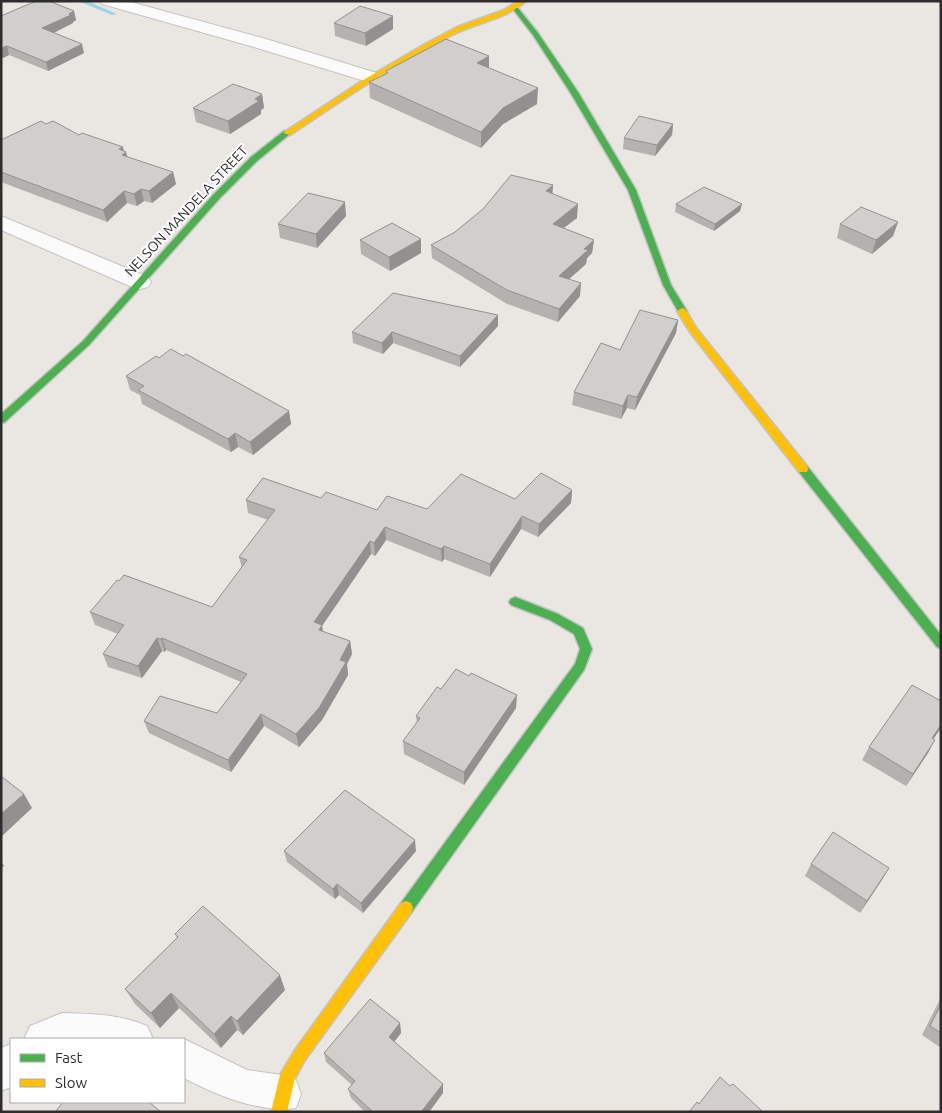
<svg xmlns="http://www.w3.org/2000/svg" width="942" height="1113" font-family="Ubuntu,sans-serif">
	<rect width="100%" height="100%" fill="#eae7e3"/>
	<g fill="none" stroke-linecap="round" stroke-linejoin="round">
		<polygon fill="#9cd4e6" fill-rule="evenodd" points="78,1 87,1 117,14 112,15"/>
		<g stroke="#c4c3c3" stroke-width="2">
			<g id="street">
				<polygon points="100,1 127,1 266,39 380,74 383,78 380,82 374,83 368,82 254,47 102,4"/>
				<polygon points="1,216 148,277 151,282 148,287 140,289 132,287 1,230"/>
				<path d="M62 1013C92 1014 120 1014 147 1026L153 1039H24L30 1026Z"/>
				<path d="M184 1039 247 1070 282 1075 296 1080 301 1094 296 1108C257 1113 217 1095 184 1078Z"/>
				<polygon points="11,1044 11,1087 1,1091 1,1048"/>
			</g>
		</g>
		<g stroke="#c4c3c3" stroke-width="3">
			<g id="fast">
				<polygon points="514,8 518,8 538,33 578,92 636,190 671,285 687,311 685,313 679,313 663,285 628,190 570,92 533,35 513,9"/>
				<polygon points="284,131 291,133 257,161 220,198 89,345 5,422 1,423 1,414 83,341 214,194 251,157"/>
				<polygon points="803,465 807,466 941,635 941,649 937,647 799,472 798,469"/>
				<polygon points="515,597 558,614 583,628 592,649 584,670 411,913 406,915 401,913 399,908 401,903 575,664 580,649 574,634 550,620 511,605 509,602 511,599"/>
			</g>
		</g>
		<g stroke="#c4c3c3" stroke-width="3">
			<g id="slow">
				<path d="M518 1H526C505 20 474 23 450 36 394 65 342 100 290 135L283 133 365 79 427 43 457 27 504 10Z"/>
				<polygon points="682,308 685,309 697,329 807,466 808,469 807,472 799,472 690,332 677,311"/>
				<polygon points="406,901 411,903 413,908 411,913 305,1060 295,1078 287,1112 271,1112 280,1075 295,1050 401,903"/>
			</g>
		</g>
		<use href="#street" fill="#fcfbfb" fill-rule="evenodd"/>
		<use href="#fast" fill="#4caf50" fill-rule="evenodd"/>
		<use href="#slow" fill="#ffc107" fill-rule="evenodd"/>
	</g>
	<g fill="#b4b2af">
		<polygon points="74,11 76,20 73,22 73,23 54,33 84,53 48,71 9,55 3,58 1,57 1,16"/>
		<polygon points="334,23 393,29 366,46 335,36"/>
		<polygon points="489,68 537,104 503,124 481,148 370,98 369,82 386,74 386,71"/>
		<polygon points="262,94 264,108 261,110 261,114 230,134 196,122 193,108"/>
		<polygon points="46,124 79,135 123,147 124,151 128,157 173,172 176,184 152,203 144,201 137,206 127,203 107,222 1,182 1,140"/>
		<polygon points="673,124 672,135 655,156 623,149 624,138"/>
		<polygon points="553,185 552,194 577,218 563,228 594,240 592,253 587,258 586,264 569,279 580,296 558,322 507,304 432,258 431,245"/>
		<polygon points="676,204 742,204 740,211 714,231 675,212"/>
		<polygon points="346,216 317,248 280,238 278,224"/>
		<polygon points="898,222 893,236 872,254 837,238 840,224"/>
		<polygon points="360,240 421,253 390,271 361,254"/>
		<polygon points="498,315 498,326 460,367 393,343 383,354 353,343 352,332"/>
		<polygon points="678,320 676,333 635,410 627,408 621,419 572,405 574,392 620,350"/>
		<polygon points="159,358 289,411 291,424 253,455 238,447 231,452 142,404 140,395 130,390 126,376"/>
		<polygon points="572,490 571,503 538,537 521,529 490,577 444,559 442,562 386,540 375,556 371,554 322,626 323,632 350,641 352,654 347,664 348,675 322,720 299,747 264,726 231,772 149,733 144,721 217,713 241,682 166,650 165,652 162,651 142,678 108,667 103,654 118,634 95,625 90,612 212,607 242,568 239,557 268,520 248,513 246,500 321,498 377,510 427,509 515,499"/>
		<polygon points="441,689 516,708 464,785 404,754 403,741 417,723 416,716"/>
		<polygon points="941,728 933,739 928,753 906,786 862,760 869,747"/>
		<polygon points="284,851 416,851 363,913 339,895 335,899 287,862"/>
		<polygon points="811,864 889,868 860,913 805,876"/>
		<polygon points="175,934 285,990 243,1035 237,1030 221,1048 179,1008 160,1028 135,1004 125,989 177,938"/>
		<polygon points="941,997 941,1048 922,1035"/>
		<polygon points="400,1023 401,1033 394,1042 443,1093 429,1112 365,1112 351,1098 348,1089 352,1085 326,1062 324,1053"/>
	</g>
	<g fill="#92918f">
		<polygon points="74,11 76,20 73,22 73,23 45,37 42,28"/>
		<polygon points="393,16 393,29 366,46 365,33"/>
		<polygon points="82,44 84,53 48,71 46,62"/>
		<polygon points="7,46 9,55 3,58 1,53 1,48"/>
		<polygon points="489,56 489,71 477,63"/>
		<polygon points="538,88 537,104 503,124 481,148 481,132 503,108"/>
		<polygon points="262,94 264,108 261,110 261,114 230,134 228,121 255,99"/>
		<polygon points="673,124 672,135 655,156 657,145"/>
		<polygon points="123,147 124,153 126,152 129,164 125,167 119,149"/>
		<polygon points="173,172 176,184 152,203 149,191"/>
		<polygon points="553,185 552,198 546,191"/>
		<polygon points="141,189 144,201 137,206 134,194"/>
		<polygon points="124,191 127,203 107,222 103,210"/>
		<polygon points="345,202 346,216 317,248 316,234"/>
		<polygon points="578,204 577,218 552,237 553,224"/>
		<polygon points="742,204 740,211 714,231 715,224"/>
		<polygon points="898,222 893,236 872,254 876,240"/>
		<polygon points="421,239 421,253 390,271 389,257"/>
		<polygon points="594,240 592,253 587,258 586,264 558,289 559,276 584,249"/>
		<polygon points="581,283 580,296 558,322 559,309"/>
		<polygon points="498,315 498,326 460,367 460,356"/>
		<polygon points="678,320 676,333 635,410 637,397"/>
		<polygon points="392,332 393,343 383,354 382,343"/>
		<polygon points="628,395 627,408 621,419 623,406"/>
		<polygon points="289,411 291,424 253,455 250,442"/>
		<polygon points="235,433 238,447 231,452 228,439"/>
		<polygon points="572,490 571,503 538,537 539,524"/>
		<polygon points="522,516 521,529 490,577 490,564"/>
		<polygon points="385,527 386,540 375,556 374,543"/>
		<polygon points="370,541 371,554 322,626 324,638 314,622"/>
		<polygon points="444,546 444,559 442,562 441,549"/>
		<polygon points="157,638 162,651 142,678 138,666"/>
		<polygon points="162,638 166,650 165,652 161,639"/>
		<polygon points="350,641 352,654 347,664 348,675 322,720 299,747 296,734"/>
		<polygon points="517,695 516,708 464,785 464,772"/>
		<polygon points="261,714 264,726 231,772 228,760"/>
		<polygon points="941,725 941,728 925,751 932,738"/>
		<polygon points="935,740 928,753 906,786 913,774"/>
		<polygon points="24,794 32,808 1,837 1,814"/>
		<polygon points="415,840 416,851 363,913 361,903"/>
		<polygon points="1,861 4,866 1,868"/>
		<polygon points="889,868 882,880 860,913 867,901"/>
		<polygon points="337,884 339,895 335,899 333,889"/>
		<polygon points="280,975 285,990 243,1035 237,1021"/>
		<polygon points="171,993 179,1008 160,1028 151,1013"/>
		<polygon points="231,1016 237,1030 221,1048 214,1034"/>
		<polygon points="400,1023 401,1033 390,1047 389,1037"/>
		<polygon points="443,1084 443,1093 429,1112 421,1112"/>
	</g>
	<g fill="#d1cfcc" stroke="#92918f">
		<polygon points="36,1 49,1 74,11 69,14 71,15 42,28 82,44 46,62 7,46 1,48 1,16"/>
		<polygon points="360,6 393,16 365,33 334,23"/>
		<polygon points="446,39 489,56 477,63 538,88 503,108 481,132 369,82 388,73 386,71"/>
		<polygon points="233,84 262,94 255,99 259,101 228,121 193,108"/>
		<polygon points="639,116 673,124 657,145 624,138"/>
		<polygon points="41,121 46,124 53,121 79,135 82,133 123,147 119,149 126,152 122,155 173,172 149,191 141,189 134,194 124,191 103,210 1,172 1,140"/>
		<polygon points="511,175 553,185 546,191 578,204 553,224 594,240 584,249 588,250 559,276 581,283 559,309 507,290 431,245 455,232 483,209"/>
		<polygon points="704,187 742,204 715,224 676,204"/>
		<polygon points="308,193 345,202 316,234 278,224"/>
		<polygon points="861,207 898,222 876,240 840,224"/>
		<polygon points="392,223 421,239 389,257 360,240"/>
		<polygon points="393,293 498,315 460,356 392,332 382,343 352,332"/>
		<polygon points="640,310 678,320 637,397 628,395 623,406 574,392 601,343 620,350"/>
		<polygon points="171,349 183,356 186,354 289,411 250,442 235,433 228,439 138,390 144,386 126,376 156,356 159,358"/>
		<polygon points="541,473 572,490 539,524 522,516 490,564 444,546 441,549 385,527 374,543 370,541 314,622 322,625 319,630 350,641 340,660 346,662 319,708 296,734 261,714 228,760 144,721 160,696 217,713 247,674 162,638 161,639 157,638 138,666 103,654 124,625 90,612 117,580 119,581 124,575 212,607 247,560 239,557 275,510 246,500 263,478 321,498 326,492 377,510 387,496 427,509 461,474 515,499"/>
		<polygon points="456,669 469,676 471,673 517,695 464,772 403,741 420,718 416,716 437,687 441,689"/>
		<polygon points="912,685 941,701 941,725 932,738 935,740 913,774 869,747"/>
		<polygon points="1,776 24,794 1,814"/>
		<polygon points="345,790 415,840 361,903 337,884 333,889 284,851"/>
		<polygon points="833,832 889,868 867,901 811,864"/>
		<polygon points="203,906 280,975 237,1021 231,1016 214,1034 171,993 151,1013 125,989 178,937 175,934"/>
		<polygon points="370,999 400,1023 389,1037 443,1084 421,1112 373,1112 348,1089 355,1081 324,1053"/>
		<polygon points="941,1004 941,1033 930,1026"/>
		<polygon points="720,1077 730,1086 733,1084 762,1111 761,1112 689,1112 697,1102 699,1104"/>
		<polygon points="63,1102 149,1102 161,1112 55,1112"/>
	</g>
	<g text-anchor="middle" stroke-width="4" stroke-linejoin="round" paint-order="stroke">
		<g font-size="14" fill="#2d2d2d" stroke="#fff">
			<text transform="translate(186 211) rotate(-47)" y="5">NELSON MANDELA STREET</text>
		</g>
	</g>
	<rect width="942" height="1113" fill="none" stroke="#2d2d2d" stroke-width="5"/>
	<rect x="10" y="1038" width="175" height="65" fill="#ffffff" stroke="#ababab"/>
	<rect x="20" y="1054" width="25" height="8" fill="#4caf50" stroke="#ababab"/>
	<text x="55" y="1063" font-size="15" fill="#2d2d2d">Fast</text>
	<rect x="20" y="1079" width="25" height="8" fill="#ffc107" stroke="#ababab"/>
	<text x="55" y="1088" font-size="15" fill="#2d2d2d">Slow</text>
</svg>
